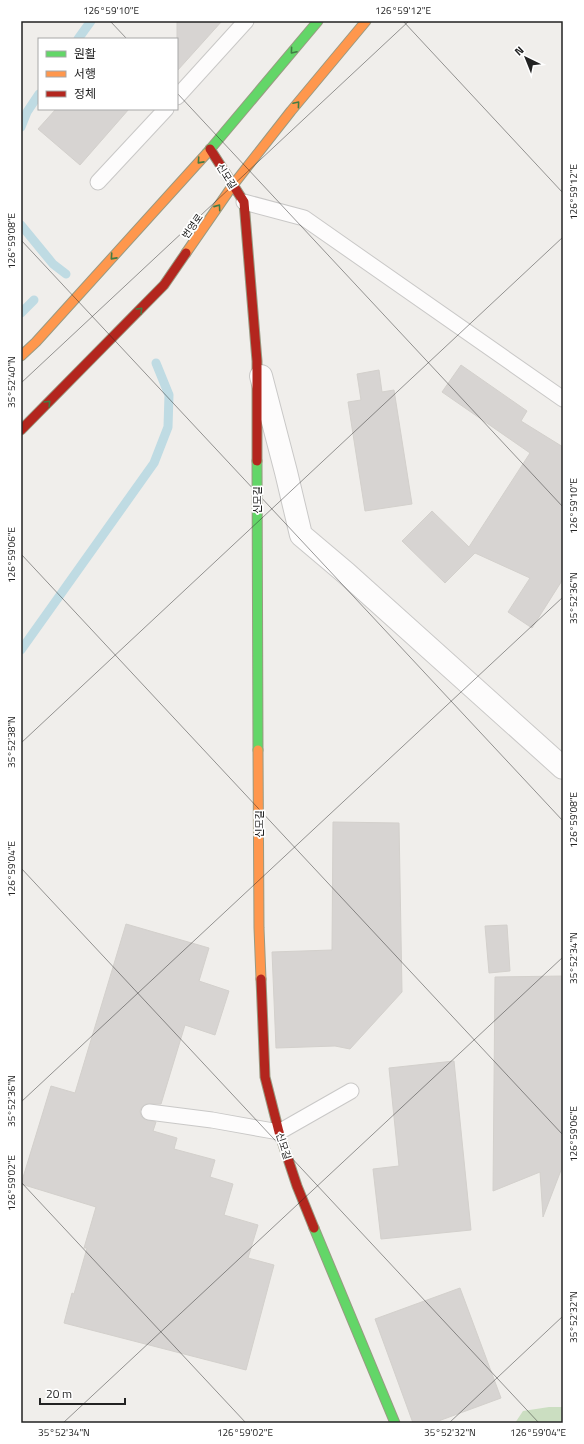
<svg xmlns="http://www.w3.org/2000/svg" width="584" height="1444" font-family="'Titillium Web','Noto Sans KR',sans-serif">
	<rect width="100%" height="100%" fill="#f0eeeb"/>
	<polygon fill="#cbdec1" points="549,1407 563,1407 563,1423 515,1423 523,1411"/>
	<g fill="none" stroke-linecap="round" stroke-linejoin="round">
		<g stroke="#bfdbe3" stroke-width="9">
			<polyline points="78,39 91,21"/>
			<polyline points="21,127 27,112 39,94"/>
			<polyline points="21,225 53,264 66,274"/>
			<polyline points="21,313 34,300"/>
			<polyline points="21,650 154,463 168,427 169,395 156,363"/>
		</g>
	</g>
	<g fill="#d7d4d2" stroke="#d3d0cc">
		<polygon points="177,21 222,21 177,71"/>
		<polygon points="56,109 129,109 80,165 38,129"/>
		<polygon points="461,365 527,411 521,421 563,447 563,579 532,628 508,612 530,578 475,553 445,583 402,541 432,511 469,547 530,453 442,392"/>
		<polygon points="379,370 382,392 394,390 412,504 365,511 348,402 361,400 357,374"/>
		<polygon points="333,822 399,823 402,992 350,1049 335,1046 276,1048 272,952 332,950"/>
		<polygon points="126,924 209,948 199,981 229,991 215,1035 185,1025 161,1104 146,1104 142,1107 140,1111 141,1116 144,1119 156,1122 153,1131 177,1138 174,1149 215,1160 210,1177 233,1184 224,1215 258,1225 248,1258 274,1265 246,1370 64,1323 72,1293 74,1294 87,1248 84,1248 96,1207 21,1184 51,1086 75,1093"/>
		<polygon points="507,925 510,971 489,973 485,926"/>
		<polygon points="563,976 563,1165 543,1217 540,1172 493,1191 495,977"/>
		<polygon points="454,1061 471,1230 381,1239 373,1169 399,1166 389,1068"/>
		<polygon points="460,1288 501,1398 433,1423 413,1423 375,1319"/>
	</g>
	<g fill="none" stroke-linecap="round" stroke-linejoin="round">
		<g stroke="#c9c8c7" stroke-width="17">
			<g id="lane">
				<polyline points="177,97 246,21"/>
				<polyline points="98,182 166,109"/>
				<polyline points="244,202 304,218 563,399"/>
				<polyline points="149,1112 212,1120 279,1132 351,1091"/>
			</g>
		</g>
		<g stroke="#c9c8c7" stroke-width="24">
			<polyline id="street" points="261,376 286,472 301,535 346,573 563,768"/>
		</g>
		<g stroke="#999a82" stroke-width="11">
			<g id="fast">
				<polyline points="207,153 318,21"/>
				<polyline points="257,461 258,750"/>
				<polyline points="314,1228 395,1423"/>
			</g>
		</g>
		<g stroke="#999a82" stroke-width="11">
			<g id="slow">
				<polyline points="186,253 233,185 291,111 366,21"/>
				<polyline points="21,356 36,342 207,153"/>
				<polyline points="258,750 259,928 261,979"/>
			</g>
		</g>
		<g stroke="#999a82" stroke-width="11">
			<g id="jam">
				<polyline points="210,149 244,202 257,361 257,461"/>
				<polyline points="21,430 164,285 186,253"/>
				<polyline points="261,979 265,1077 279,1132 297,1186 314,1228"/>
			</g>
		</g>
		<use href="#lane" stroke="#fdfcfc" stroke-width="15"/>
		<use href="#street" stroke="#fdfcfc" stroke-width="22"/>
		<use href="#fast" stroke="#63d668" stroke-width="9"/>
		<use href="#slow" stroke="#ff974d" stroke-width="9"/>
		<use href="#jam" stroke="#b3261e" stroke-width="9"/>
	</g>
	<defs><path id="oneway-chevron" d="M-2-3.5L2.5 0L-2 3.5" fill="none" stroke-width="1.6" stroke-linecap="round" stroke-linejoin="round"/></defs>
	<g stroke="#427c45">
		<use href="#oneway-chevron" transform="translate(293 51) rotate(130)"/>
		<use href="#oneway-chevron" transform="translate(297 104) rotate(-50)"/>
		<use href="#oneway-chevron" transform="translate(200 161) rotate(132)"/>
		<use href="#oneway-chevron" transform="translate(218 207) rotate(-55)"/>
		<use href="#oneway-chevron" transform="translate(113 257) rotate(132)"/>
		<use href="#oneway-chevron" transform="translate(140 310) rotate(-45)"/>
		<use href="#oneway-chevron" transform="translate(48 403) rotate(-45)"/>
	</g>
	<path fill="none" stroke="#222" stroke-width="1" stroke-opacity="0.45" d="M110 21 127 39M403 21 563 193M21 23 23 21M177 93 563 507M21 240 563 821M21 383 409 21M21 554 563 1135M21 743 563 237M21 868 539 1423M21 1102 563 597M21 1182 246 1423M63 1423 563 957M449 1423 563 1316"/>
	<g text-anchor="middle" stroke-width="3.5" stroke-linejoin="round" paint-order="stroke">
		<g font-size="10" fill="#222" stroke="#fff">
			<text transform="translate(227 176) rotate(58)" y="4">신모길</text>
			<text transform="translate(192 226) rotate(-55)" y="4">번영로</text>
			<text transform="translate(257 500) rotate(-90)" y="4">신모길</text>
			<text transform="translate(259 824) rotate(-90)" y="4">신모길</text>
			<text transform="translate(284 1146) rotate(72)" y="4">신모길</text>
		</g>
	</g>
	<rect width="584" height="1444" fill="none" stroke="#ffffff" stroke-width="44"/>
	<rect x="38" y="38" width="140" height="72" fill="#ffffff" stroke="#a7a7a7"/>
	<rect x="46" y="51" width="20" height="6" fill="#63d668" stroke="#a7a7a7"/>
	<text x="74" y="58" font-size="12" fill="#222222">원활</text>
	<rect x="46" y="71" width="20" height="6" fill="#ff974d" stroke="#a7a7a7"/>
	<text x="74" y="78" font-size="12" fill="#222222">서행</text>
	<rect x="46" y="91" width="20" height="6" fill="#b3261e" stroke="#a7a7a7"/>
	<text x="74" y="98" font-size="12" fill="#222222">정체</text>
	<g transform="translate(526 58) rotate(317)" stroke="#ffffff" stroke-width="3" paint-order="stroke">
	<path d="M0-3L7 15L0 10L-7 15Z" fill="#222222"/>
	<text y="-6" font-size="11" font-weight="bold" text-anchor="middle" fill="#222222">N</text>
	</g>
	<path d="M40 1398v6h85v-6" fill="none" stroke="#222222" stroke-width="2"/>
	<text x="46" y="1398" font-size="12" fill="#222222" stroke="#ffffff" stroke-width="3" paint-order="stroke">20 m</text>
	<rect x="22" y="22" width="540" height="1400" fill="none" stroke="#222" stroke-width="1.5"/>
	<g font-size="10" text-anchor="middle" fill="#222">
		<text x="111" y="14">126°59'10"E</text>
		<text x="403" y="14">126°59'12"E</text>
		<text transform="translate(573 192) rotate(-90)" y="4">126°59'12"E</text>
		<text transform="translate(11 241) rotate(-90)" y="4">126°59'08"E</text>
		<text transform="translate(11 382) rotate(-90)" y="4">35°52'40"N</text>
		<text transform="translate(573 506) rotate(-90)" y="4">126°59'10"E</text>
		<text transform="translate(11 555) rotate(-90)" y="4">126°59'06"E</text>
		<text transform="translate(573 598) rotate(-90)" y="4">35°52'36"N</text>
		<text transform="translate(11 742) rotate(-90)" y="4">35°52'38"N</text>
		<text transform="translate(573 820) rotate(-90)" y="4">126°59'08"E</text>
		<text transform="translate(11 869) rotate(-90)" y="4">126°59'04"E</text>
		<text transform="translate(573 958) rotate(-90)" y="4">35°52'34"N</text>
		<text transform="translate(11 1101) rotate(-90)" y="4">35°52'36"N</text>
		<text transform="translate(573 1134) rotate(-90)" y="4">126°59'06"E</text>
		<text transform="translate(11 1183) rotate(-90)" y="4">126°59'02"E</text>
		<text transform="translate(573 1317) rotate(-90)" y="4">35°52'32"N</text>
		<text x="64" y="1436">35°52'34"N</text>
		<text x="245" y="1436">126°59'02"E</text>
		<text x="450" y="1436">35°52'32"N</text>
		<text x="538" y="1436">126°59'04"E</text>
	</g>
</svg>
